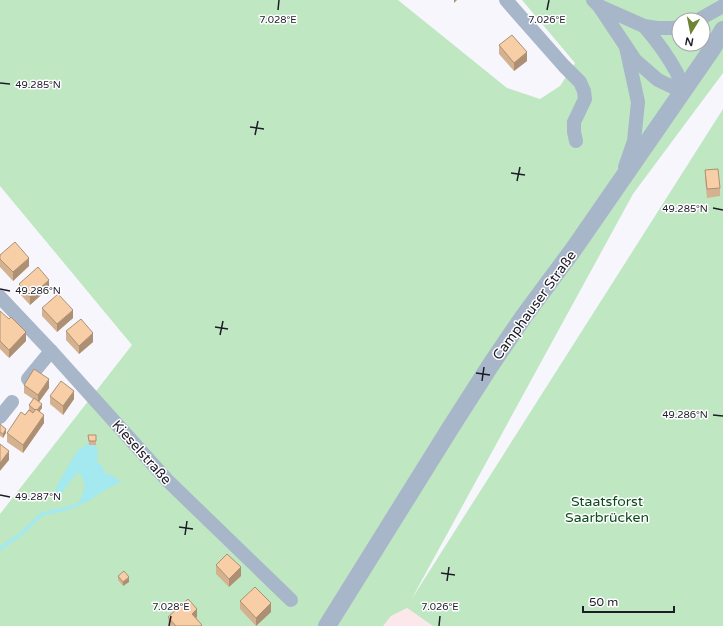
<svg xmlns="http://www.w3.org/2000/svg" width="723" height="626" font-family="'Varela Round',sans-serif">
	<rect width="100%" height="100%" fill="#f8f6fd"/>
	<polygon fill="#fce7eb" points="407,608 433,626 383,626 391,616"/>
	<path fill="#bfe7c2" fill-rule="evenodd" d="M0 0H398L507 88 540 99 560 86 575 63 522 0H723V73L633 194 411 600 723 109V626H433L407 608 391 616 383 626H0V514L132 345 0 186ZM679 20H703V44H679Z"/>
	<polygon fill="#a3e9ef" points="89,443 89,445 96,445 98,452 97,461 102,466 105,473 112,475 121,482 103,491 86,503 80,501 85,487 81,474 77,473 61,494 56,494 56,487 77,451"/>
	<g fill="none" stroke-linecap="round" stroke-linejoin="round">
		<polyline stroke="#a3e9ef" stroke-width="3.5" points="0,549 21,534 42,514 69,508 82,502"/>
		<g stroke="#a7b6c9" stroke-width="14">
			<polyline points="506,0 564,66 580,82 584,91 585,99 574,122 574,132 576,141"/>
			<polyline points="593,0 599,6 635,60 658,80 683,92"/>
			<polyline points="599,6 644,26 657,28 673,28 679,27"/>
			<polyline points="698,20 723,6"/>
			<path d="M644 26C656 40 668 56 677 73 679 79 681 86 683 92"/>
			<polyline points="625,167 634,141 638,102 626,47"/>
			<polyline points="0,297 51,351 167,480 291,600"/>
			<polyline points="28,379 51,351"/>
			<polyline points="0,417 12,402"/>
		</g>
		<polyline stroke="#a7b6c9" stroke-width="18" points="327,626 451,427 490,366 524,316 573,250 712,49 723,30"/>
	</g>
	<g fill="#d4b18f">
		<polygon points="499,45 527,61 514,71 499,54"/>
		<polygon points="705,170 720,188 720,196 707,198 705,178"/>
		<polygon points="0,255 29,266 13,281 0,267"/>
		<polygon points="19,284 49,288 30,305 19,293"/>
		<polygon points="42,308 73,318 57,332 42,316"/>
		<polygon points="0,311 26,341 9,358 0,349"/>
		<polygon points="66,331 93,342 79,354 66,340"/>
		<polygon points="24,385 49,388 39,402 42,408 39,412 44,423 23,453 7,442 7,433 25,415 29,409 29,405 33,399 24,393"/>
		<polygon points="50,396 74,399 63,415 50,404"/>
		<polygon points="0,424 6,433 3,438 0,436"/>
		<polygon points="88,435 96,435 96,445 89,445"/>
		<polygon points="216,565 241,576 229,587 216,574"/>
		<polygon points="118,576 129,582 123,586 118,580"/>
		<polygon points="240,601 271,612 256,626 240,609"/>
		<polygon points="168,617 197,617 196,618 202,626 169,626"/>
	</g>
	<g fill="#ad9074">
		<polygon points="454,0 457,0 454,3"/>
		<polygon points="527,52 527,61 514,71 514,63"/>
		<polygon points="29,258 29,266 13,281 13,272"/>
		<polygon points="49,280 49,288 30,305 30,297"/>
		<polygon points="73,310 73,318 57,332 57,324"/>
		<polygon points="26,332 26,341 9,358 9,350"/>
		<polygon points="93,333 93,342 79,354 79,346"/>
		<polygon points="49,379 49,388 38,403 38,395"/>
		<polygon points="74,391 74,399 63,415 63,406"/>
		<polygon points="42,404 42,408 37,415 37,411"/>
		<polygon points="44,415 44,423 23,453 23,445"/>
		<polygon points="6,429 6,433 3,438 3,434"/>
		<polygon points="9,451 9,460 0,471 0,463"/>
		<polygon points="241,567 241,576 229,587 229,579"/>
		<polygon points="129,577 129,582 123,586 123,582"/>
		<polygon points="271,603 271,612 256,626 256,618"/>
		<polygon points="197,609 197,617 192,622 192,614"/>
	</g>
	<g fill="#f7cea6" stroke="#ad9074">
		<polygon points="512,35 527,52 514,63 499,45"/>
		<polygon points="718,169 720,188 707,189 705,170"/>
		<polygon points="15,242 29,258 13,272 0,259 0,255"/>
		<polygon points="38,267 49,280 30,297 19,284"/>
		<polygon points="58,294 73,310 57,324 42,308"/>
		<polygon points="0,311 9,319 11,317 26,332 9,350 0,341"/>
		<polygon points="81,319 93,333 79,346 66,331"/>
		<polygon points="34,369 49,379 38,395 24,385"/>
		<polygon points="61,381 74,391 63,406 50,396"/>
		<polygon points="34,398 42,404 37,410 36,409 35,410 29,405"/>
		<polygon points="36,409 44,415 23,445 7,433 21,412 25,415 29,410 33,413"/>
		<polygon points="0,424 6,429 3,434 0,432"/>
		<polygon points="88,435 96,435 96,441 89,441"/>
		<polygon points="0,444 9,451 0,463"/>
		<polygon points="227,554 241,567 229,579 216,565"/>
		<polygon points="124,571 129,577 123,582 118,576"/>
		<polygon points="255,587 271,603 256,618 240,601"/>
		<polygon points="188,599 197,609 192,614 202,625 200,626 176,626 168,617"/>
	</g>
	<path fill="none" stroke="#1f1c29" stroke-width="1.5" d="M278 10 279 0M547 10 549 0M0 83 10 84M250 127 264 129M255 135 258 121M511 173 525 175M517 181 520 167M713 208 723 210M0 289 10 291M215 327 228 329M220 335 223 321M476 373 490 375M482 381 484 367M713 415 723 416M0 495 10 497M179 527 193 529M185 535 187 521M441 573 455 575M447 581 449 567M169 626 171 616M439 626 440 616"/>
	<g text-anchor="middle" stroke-width="3" stroke-linejoin="round" paint-order="stroke">
		<g font-size="14" fill="#1f1c29" stroke="#fff">
			<text transform="translate(534 305) rotate(-54)" y="5">Camphauser Straße</text>
			<text transform="translate(142 452) rotate(48)" y="5">Kieselstraße</text>
		</g>
		<g font-size="14" fill="#0c4c1c" stroke="#fff">
			<text x="607" y="506">Staatsforst<tspan x="607" dy="16">Saarbrücken</tspan></text>
		</g>
	</g>
	<g font-size="10" text-anchor="middle" fill="#1f1c29" stroke="#fff" stroke-width="3" stroke-linejoin="round" paint-order="stroke">
		<text x="278" y="23">7.028°E</text>
		<text x="547" y="23">7.026°E</text>
		<text x="38" y="88">49.285°N</text>
		<text x="685" y="212">49.285°N</text>
		<text x="38" y="294">49.286°N</text>
		<text x="685" y="418">49.286°N</text>
		<text x="38" y="500">49.287°N</text>
		<text x="171" y="610">7.028°E</text>
		<text x="440" y="610">7.026°E</text>
	</g>
	<g transform="translate(691 32) rotate(190)"><circle r="19" fill="#ffffff" stroke="#a5a4a9"/>
	<path d="M0-3L7 15L0 10L-7 15Z" fill="#6f8435"/>
	<text y="-6" font-size="11" font-weight="bold" text-anchor="middle" fill="#1f1c29">N</text>
	</g>
	<path d="M583 606v6h91v-6" fill="none" stroke="#1f1c29" stroke-width="2"/>
	<text x="589" y="606" font-size="12" fill="#1f1c29" stroke="#ffffff" stroke-width="3" paint-order="stroke">50 m</text>
</svg>
